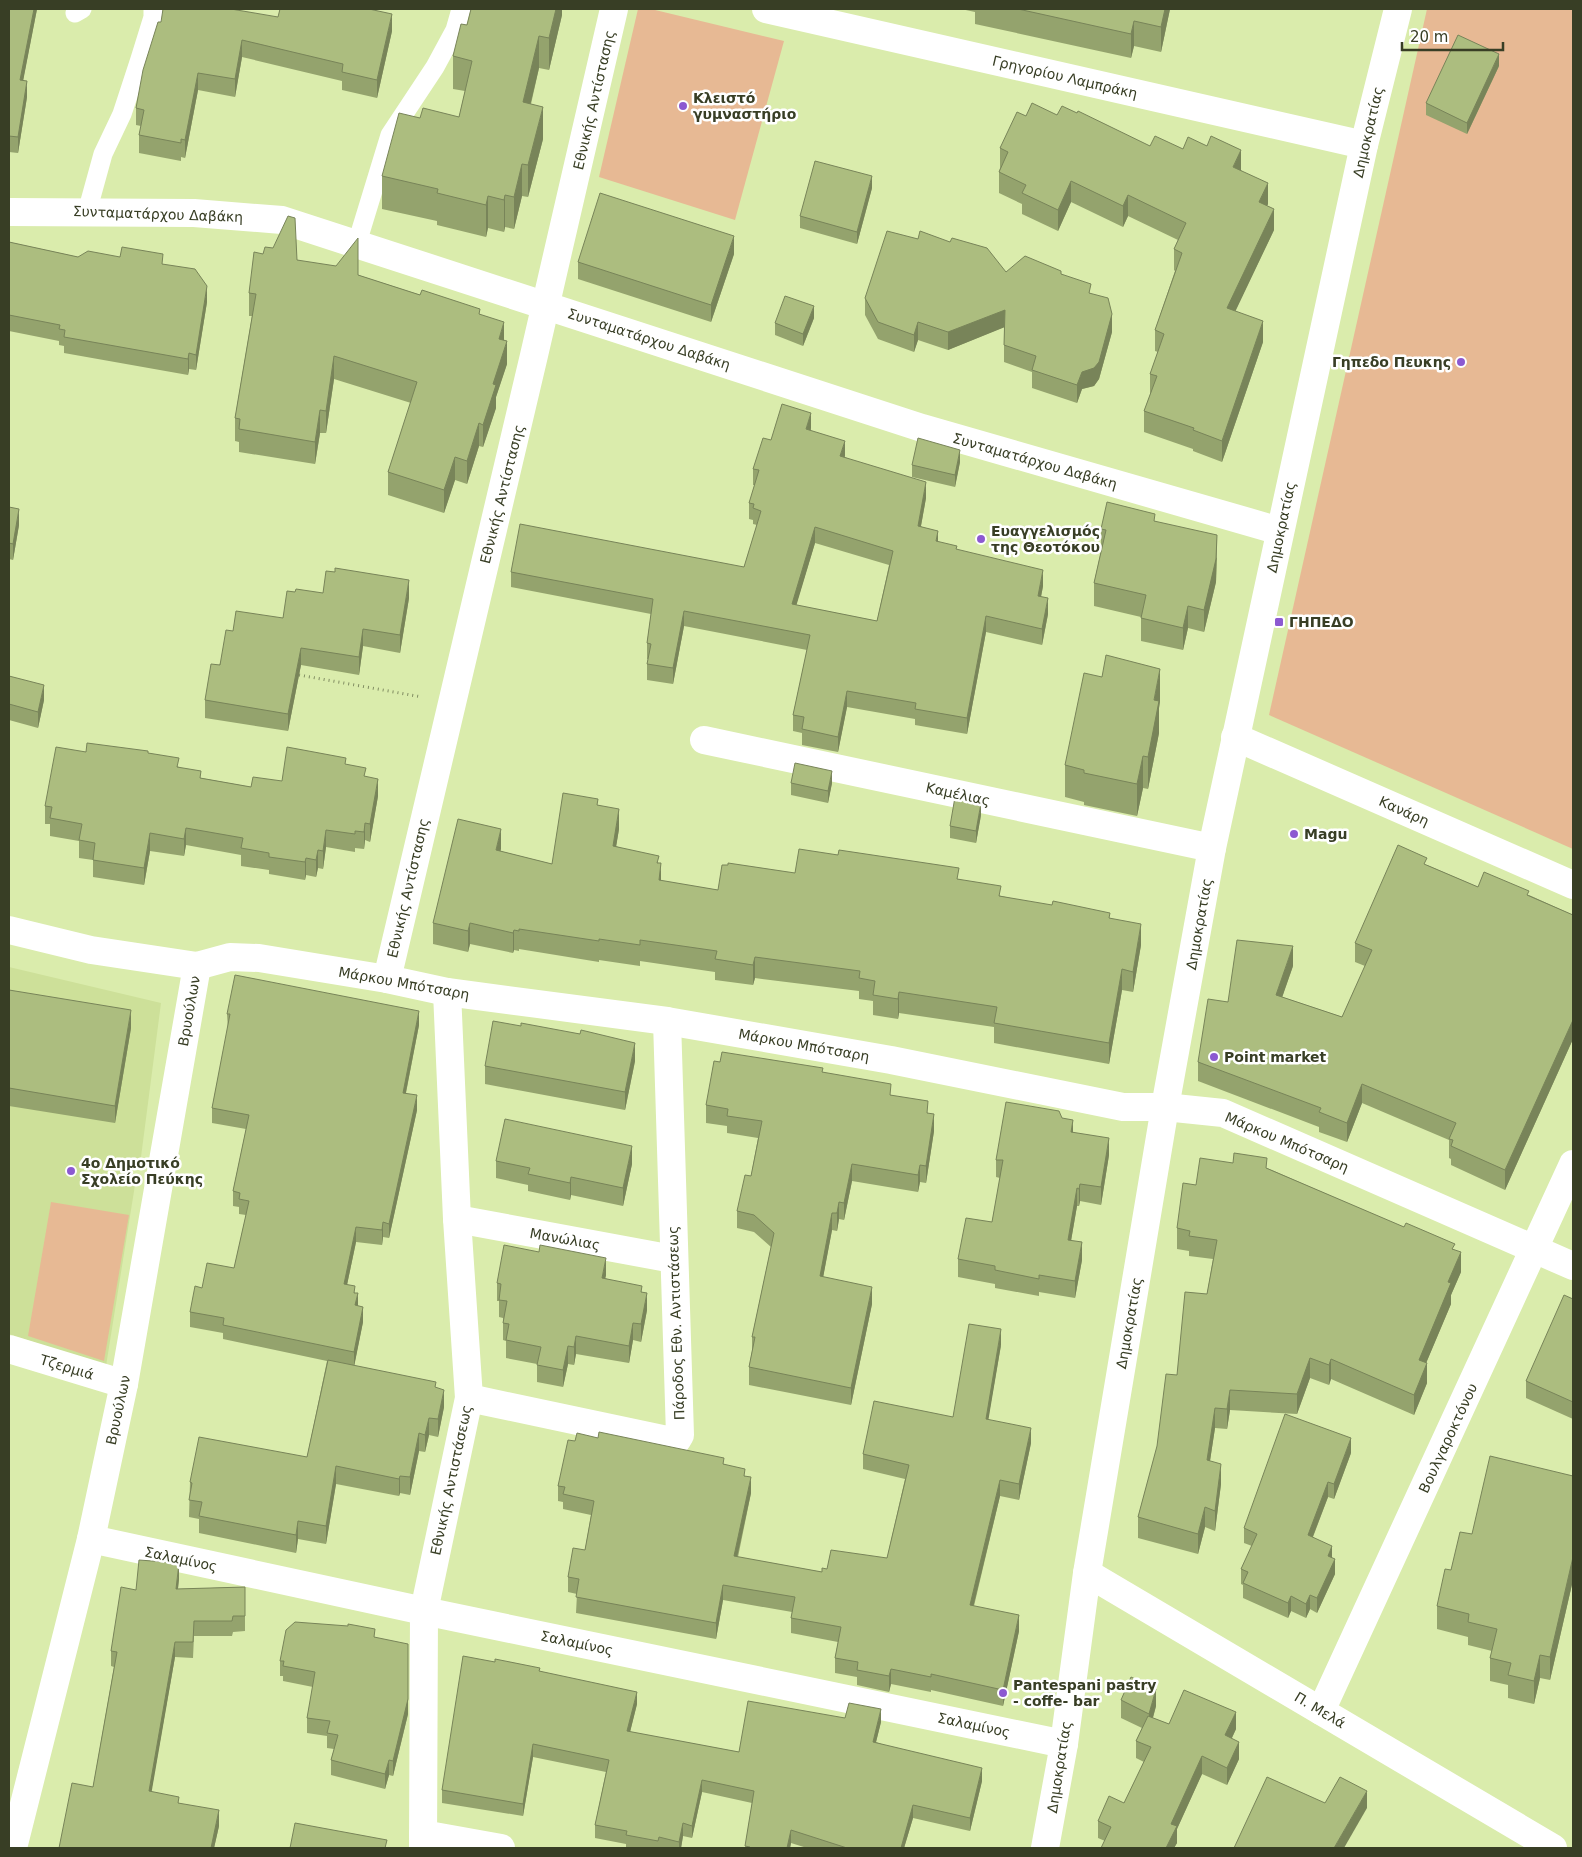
<svg xmlns="http://www.w3.org/2000/svg" width="1582" height="1857" font-family="'DejaVu Sans',sans-serif">
	<rect width="100%" height="100%" fill="#daecac"/>
	<polygon fill="#cde099" points="9,967 161,1003 141,1157 135,1159 131,1183 135,1185 106,1366 9,1334"/>
	<g fill="#e7b994">
		<polygon points="638,9 651,9 784,41 735,220 599,177"/>
		<polygon points="1427,9 1573,9 1573,849 1269,715"/>
		<polygon points="51,1202 129,1215 104,1361 28,1336"/>
	</g>
	<g fill="none" stroke-linecap="round" stroke-linejoin="round">
		<polyline stroke="#818d62" stroke-width="3" stroke-dasharray="1 4" stroke-linecap="butt" points="299,675 422,697"/>
		<g stroke="#fff" stroke-width="19">
			<polyline points="75,13 82,9"/>
			<polyline points="87,212 103,154 122,114 140,59 153,17 153,9"/>
			<polyline points="357,243 390,135 435,67 455,30 461,9"/>
		</g>
		<g stroke="#fff" stroke-width="28">
			<polyline points="766,9 1364,145"/>
			<polyline points="9,212 194,213 282,220 922,428 1280,531"/>
			<polyline points="1235,737 1573,885"/>
			<polyline points="704,740 1212,848"/>
			<polyline points="9,930 91,950 197,966 230,957 259,958 387,979 447,992 667,1021 891,1060 1123,1107 1165,1107 1223,1113 1573,1266"/>
			<path d="M387 979C462 655 541 333 614 9"/>
			<polyline points="457,1219 673,1259"/>
			<polyline points="9,1349 124,1384"/>
			<polyline points="469,1398 667,1440 677,1440 680,1435 667,1021"/>
			<polyline points="91,1539 424,1611 1064,1744"/>
			<polyline points="1087,1573 1553,1848"/>
			<polyline points="1321,1711 1573,1164"/>
			<polyline points="423,1834 501,1848"/>
			<polyline points="13,1848 91,1539 124,1384 197,966"/>
			<polyline points="423,1848 424,1611 469,1398 457,1219 447,992"/>
		</g>
		<polyline stroke="#fff" stroke-width="28" points="1045,1848 1064,1744 1087,1573 1165,1107 1212,848 1364,145 1398,9"/>
	</g>
	<g fill="#94a36d" fill-rule="evenodd">
		<polygon points="9,9 37,9 23,80 27,97 18,153 9,152"/>
		<polygon points="562,9 562,15 549,70 539,68 531,104 543,139 528,197 522,196 514,229 505,227 504,232 488,228 486,237 437,225 437,221 382,209 382,176 420,118 459,117 465,91 453,89 453,56 467,25"/>
		<polygon points="961,9 1170,9 1161,52 1134,46 1131,58 975,24 975,12"/>
		<polygon points="278,17 392,31 377,98 342,90 342,81 242,57 235,97 198,90 185,158 181,157 181,161 139,153 139,135 141,126 136,125 136,108 161,22"/>
		<polygon points="1499,66 1467,134 1426,115 1426,103"/>
		<polygon points="1057,115 1150,146 1183,149 1241,170 1268,204 1267,206 1274,230 1235,311 1263,342 1222,462 1193,451 1193,449 1144,432 1144,411 1150,395 1150,374 1158,352 1155,351 1155,330 1175,271 1174,270 1174,249 1178,240 1128,216 1123,227 1071,202 1058,231 1022,214 1022,204 999,193 999,172 1000,168 1000,148 1026,116"/>
		<polygon points="872,188 857,244 800,228 800,216"/>
		<polygon points="918,239 950,242 1006,272 1061,274 1091,294 1112,332 1099,379 1094,386 1082,389 1077,403 1032,388 1032,372 1004,362 1004,327 948,350 918,340 914,352 878,339 865,315 865,298"/>
		<polygon points="9,242 78,257 163,264 207,302 196,370 189,369 188,375 64,353 64,346 59,345 59,341 9,331"/>
		<polygon points="734,254 711,322 578,279 578,262"/>
		<polygon points="297,260 358,275 480,314 504,340 507,364 496,397 496,408 483,447 479,446 467,484 455,480 444,513 388,495 388,472 411,403 334,379 326,433 320,433 315,464 239,452 239,442 235,441 235,418 252,316 249,316 249,293"/>
		<polygon points="814,318 803,346 775,335 775,323"/>
		<path d="M811 428V431L845 457 926 498 921 526 938 542 1043 586 1041 597 1048 614 1042 645 986 632 967 734 915 725V719L847 707 838 752 802 745V733L793 731V715L807 650 684 626 673 684 647 680V664L648 659H647V643L651 614 511 587V572L744 567 757 525 753 524V520L749 519V503L755 485H753V469L771 440ZM815 543 889 565 877 621 796 605Z"/>
		<polygon points="960,462 955,487 912,477 912,465"/>
		<polygon points="9,507 19,525 13,560 9,559 9,560"/>
		<polygon points="1155,521 1217,558 1216,582 1204,632 1188,628 1183,650 1141,641 1141,617 1094,606 1094,583 1101,551 1101,529"/>
		<polygon points="295,592 323,593 409,598 400,653 363,646 359,675 301,665 288,731 205,718 205,700 233,631 283,618"/>
		<polygon points="9,676 44,700 38,728 9,720"/>
		<polygon points="1160,701 1159,708 1159,733 1148,789 1143,788 1137,816 1084,805 1084,802 1065,797 1065,765"/>
		<polygon points="86,752 148,753 179,767 201,778 251,787 282,781 346,765 366,777 378,796 370,842 365,840 364,849 355,848 355,852 326,847 323,869 318,868 316,877 306,875 305,880 269,874 269,870 241,866 241,855 186,845 184,856 150,851 144,885 93,877 93,860 79,858 79,841 50,836 50,824 45,824 45,806"/>
		<polygon points="791,783 832,783 828,803 791,795"/>
		<polygon points="598,805 619,829 616,846 659,863 661,881 718,890 795,873 959,879 1001,896 1110,918 1141,945 1133,992 1122,990 1109,1064 994,1043 994,1027 899,1013 898,1019 873,1015 873,1001 859,999 859,991 755,978 753,985 715,980 715,972 640,961 640,966 599,960 599,962 519,949 519,951 514,950 513,953 470,944 468,952 433,944 433,923 501,849 500,851 552,864"/>
		<polygon points="981,815 976,843 950,838 950,826"/>
		<polygon points="1427,865 1478,887 1529,895 1573,915 1573,1039 1505,1190 1451,1165 1451,1159 1449,1158 1449,1140 1362,1103 1347,1142 1319,1132 1319,1127 1198,1081 1198,1062 1228,1002 1293,966 1282,997 1342,1017 1365,966 1355,962 1355,943"/>
		<polygon points="9,990 131,1028 115,1123 9,1106"/>
		<polygon points="227,1014 419,1025 406,1093 417,1110 389,1238 383,1237 382,1245 356,1242 347,1285 355,1293 358,1306 363,1322 354,1366 436,1388 444,1407 438,1437 429,1435 425,1452 419,1451 410,1495 400,1493 399,1496 336,1484 326,1544 298,1539 296,1553 199,1533 199,1519 189,1517 190,1482 307,1457 327,1361 223,1339 223,1333 190,1327 190,1312 202,1288 234,1268 246,1215 239,1214 239,1207 233,1206 233,1191 246,1129 212,1123 212,1108 228,1029"/>
		<polygon points="521,1026 580,1034 635,1061 625,1110 485,1084 485,1066"/>
		<polygon points="720,1062 823,1072 891,1095 928,1113 934,1131 926,1183 920,1182 918,1192 852,1181 844,1220 839,1219 837,1231 832,1230 823,1277 872,1304 851,1405 749,1385 749,1367 752,1351 752,1337 771,1247 754,1232 737,1228 737,1211 751,1176 758,1138 727,1133 727,1126 706,1123 706,1105"/>
		<polygon points="1062,1118 1073,1132 1109,1155 1101,1205 1080,1201 1079,1206 1077,1206 1071,1241 1082,1260 1075,1298 1039,1292 1039,1296 995,1288 995,1284 958,1277 958,1259 992,1222 1000,1178 996,1177 996,1160"/>
		<polygon points="496,1161 632,1164 623,1206 571,1195 570,1200 528,1191 528,1185 496,1178"/>
		<polygon points="1267,1168 1455,1250 1461,1272 1451,1295 1451,1304 1426,1363 1427,1383 1414,1415 1331,1379 1329,1385 1310,1378 1297,1414 1230,1410 1227,1429 1215,1428 1210,1461 1221,1484 1215,1531 1205,1527 1198,1554 1138,1538 1138,1517 1177,1375 1207,1294 1213,1259 1189,1256 1189,1251 1177,1249 1177,1228 1196,1185"/>
		<polygon points="606,1275 605,1278 642,1292 647,1310 641,1342 633,1340 629,1363 576,1354 574,1365 568,1364 563,1387 537,1382 537,1364 506,1358 506,1341 503,1340 503,1318 499,1317 499,1301 497,1301 497,1283"/>
		<polygon points="1573,1299 1573,1419 1526,1398 1526,1381"/>
		<polygon points="1001,1345 988,1419 1031,1443 1019,1500 1000,1496 974,1606 1019,1631 1003,1706 931,1690 931,1692 891,1684 889,1692 857,1685 857,1677 835,1673 835,1658 838,1642 791,1633 791,1618 792,1612 723,1600 716,1639 576,1613 577,1594 568,1592 568,1577 585,1550 591,1515 563,1509 563,1502 558,1501 558,1486 575,1441 598,1438 724,1464 745,1476 751,1493 738,1557 822,1572 827,1569 887,1558 905,1479 863,1469 863,1454 953,1417"/>
		<polygon points="1351,1453 1334,1499 1328,1497 1313,1537 1332,1557 1335,1574 1317,1613 1310,1609 1306,1618 1291,1611 1288,1618 1243,1598 1243,1585 1241,1584 1241,1569 1252,1546 1244,1543 1244,1528"/>
		<polygon points="1573,1476 1573,1580 1550,1680 1540,1678 1534,1704 1508,1698 1508,1685 1490,1681 1490,1658 1492,1651 1468,1645 1468,1637 1437,1629 1437,1606 1451,1570 1472,1534"/>
		<polygon points="179,1579 178,1589 245,1587 245,1631 233,1632 232,1636 194,1636 193,1658 175,1657 151,1792 179,1803 219,1826 214,1848 59,1848 93,1787 114,1667 111,1666 111,1651 136,1590"/>
		<polygon points="375,1637 408,1714 393,1776 389,1775 385,1789 331,1775 331,1760 334,1749 327,1748 327,1736 307,1733 307,1718 313,1687 283,1681 283,1676 280,1676 280,1661"/>
		<polygon points="495,1662 540,1671 637,1704 630,1732 739,1752 845,1718 881,1722 876,1742 982,1781 970,1831 913,1818 904,1848 807,1848 791,1843 790,1848 745,1848 752,1803 702,1792 692,1838 683,1836 681,1848 630,1848 626,1847 626,1844 595,1838 595,1825 606,1772 533,1757 523,1816 442,1803 442,1790"/>
		<polygon points="1121,1700 1156,1706 1153,1718 1169,1724 1236,1729 1232,1738 1239,1759 1227,1785 1202,1774 1177,1829 1177,1843 1174,1848 1101,1848 1105,1841 1098,1838 1098,1821 1124,1803 1144,1762 1136,1758 1136,1741 1142,1728 1121,1718"/>
		<polygon points="1573,1768 1573,1785 1572,1784 1572,1772"/>
	</g>
	<g fill="#788459">
		<polygon points="34,9 37,9 20,97 20,80"/>
		<polygon points="556,9 562,9 562,15 549,70 549,38"/>
		<polygon points="1165,9 1170,9 1161,52 1161,27"/>
		<polygon points="392,14 392,31 377,98 377,80"/>
		<polygon points="1134,21 1134,46 1131,58 1131,34"/>
		<polygon points="539,36 539,68 523,135 523,102"/>
		<polygon points="242,40 242,57 235,97 235,79"/>
		<polygon points="1499,54 1499,66 1467,134 1467,123"/>
		<polygon points="198,73 198,90 185,158 185,140"/>
		<polygon points="27,81 27,97 18,153 18,137"/>
		<polygon points="543,107 543,139 528,197 528,165"/>
		<polygon points="1241,150 1241,171 1233,167"/>
		<polygon points="522,164 522,196 514,229 514,197"/>
		<polygon points="872,176 872,188 857,244 857,232"/>
		<polygon points="1071,181 1071,202 1058,231 1058,210"/>
		<polygon points="1268,183 1268,204 1259,223 1259,202"/>
		<polygon points="505,195 505,227 504,232 504,200"/>
		<polygon points="1128,195 1128,216 1123,227 1123,206"/>
		<polygon points="488,196 488,228 486,237 486,205"/>
		<polygon points="1274,209 1274,230 1227,329 1227,308"/>
		<polygon points="734,236 734,254 711,322 711,305"/>
		<polygon points="207,286 207,302 196,370 196,355"/>
		<polygon points="814,306 814,318 803,346 803,334"/>
		<polygon points="1005,310 1005,327 948,350 948,332"/>
		<polygon points="1112,314 1112,332 1099,379 1094,386 1082,389 1077,403 1077,385 1082,372"/>
		<polygon points="1263,321 1263,342 1222,462 1222,441"/>
		<polygon points="504,322 504,345 499,339"/>
		<polygon points="918,322 918,340 914,352 914,335"/>
		<polygon points="507,341 507,364 496,397 496,408 483,447 483,425 493,384"/>
		<polygon points="189,353 189,369 188,375 188,359"/>
		<polygon points="334,356 334,379 326,433 326,411"/>
		<polygon points="320,410 320,433 315,464 315,442"/>
		<polygon points="811,413 811,428 806,445 806,429"/>
		<polygon points="479,423 479,446 467,484 467,461"/>
		<polygon points="845,441 845,456 840,472 840,456"/>
		<polygon points="960,450 960,462 955,487 955,475"/>
		<polygon points="455,457 455,480 444,513 444,490"/>
		<polygon points="926,482 926,498 918,542 918,526"/>
		<polygon points="19,509 19,525 13,560 13,544"/>
		<polygon points="815,527 815,543 792,620 792,604"/>
		<polygon points="938,531 938,546 936,541"/>
		<polygon points="1217,535 1216,582 1204,632 1204,610"/>
		<polygon points="1043,570 1043,586 1038,612 1038,596"/>
		<polygon points="409,580 409,598 400,653 400,635"/>
		<polygon points="1048,598 1048,614 1042,645 1042,629"/>
		<polygon points="1188,606 1188,628 1183,650 1183,628"/>
		<polygon points="684,611 684,626 673,684 673,668"/>
		<polygon points="986,616 986,632 967,734 967,718"/>
		<polygon points="363,629 363,646 359,675 359,657"/>
		<polygon points="301,648 301,665 288,731 288,714"/>
		<polygon points="1160,669 1160,701 1159,708 1159,733 1148,789 1148,757 1154,700"/>
		<polygon points="44,685 44,700 38,728 38,712"/>
		<polygon points="847,691 847,707 838,752 838,737"/>
		<polygon points="1143,756 1143,788 1137,816 1137,784"/>
		<polygon points="832,771 832,783 828,803 828,791"/>
		<polygon points="378,779 378,796 370,842 370,824"/>
		<polygon points="981,803 981,815 976,843 976,831"/>
		<polygon points="619,809 619,829 613,866 613,846"/>
		<polygon points="365,823 365,840 364,849 364,832"/>
		<polygon points="186,828 186,845 184,856 184,839"/>
		<polygon points="501,829 501,849 496,871 496,850"/>
		<polygon points="326,830 326,847 323,869 323,851"/>
		<polygon points="150,833 150,851 144,885 144,868"/>
		<polygon points="318,850 318,868 316,877 316,860"/>
		<polygon points="306,858 306,875 305,880 305,862"/>
		<polygon points="661,863 661,884 659,880"/>
		<polygon points="470,923 470,944 468,952 468,931"/>
		<polygon points="1141,924 1141,945 1133,992 1133,972"/>
		<polygon points="514,930 514,950 513,953 513,933"/>
		<polygon points="1293,946 1293,966 1276,1015 1276,995"/>
		<polygon points="755,957 755,978 753,985 753,965"/>
		<polygon points="1122,969 1122,990 1109,1064 1109,1043"/>
		<polygon points="899,992 899,1013 898,1019 898,999"/>
		<polygon points="131,1010 131,1028 115,1123 115,1106"/>
		<polygon points="419,1011 419,1025 403,1107 403,1093"/>
		<polygon points="1573,1020 1573,1039 1505,1190 1505,1170"/>
		<polygon points="635,1043 635,1061 625,1110 625,1092"/>
		<polygon points="1362,1084 1362,1103 1347,1142 1347,1123"/>
		<polygon points="417,1095 417,1110 389,1238 389,1224"/>
		<polygon points="934,1114 934,1131 926,1183 926,1166"/>
		<polygon points="1073,1120 1073,1137 1071,1132"/>
		<polygon points="1109,1138 1109,1155 1101,1205 1101,1187"/>
		<polygon points="632,1146 632,1164 623,1206 623,1188"/>
		<polygon points="852,1164 852,1181 844,1220 844,1203"/>
		<polygon points="920,1165 920,1182 918,1192 918,1175"/>
		<polygon points="571,1177 571,1195 570,1200 570,1183"/>
		<polygon points="1080,1184 1080,1201 1079,1206 1079,1189"/>
		<polygon points="1077,1188 1077,1206 1068,1258 1068,1240"/>
		<polygon points="839,1202 839,1219 837,1231 837,1213"/>
		<polygon points="832,1213 832,1230 820,1294 820,1276"/>
		<polygon points="383,1222 383,1237 382,1245 382,1230"/>
		<polygon points="356,1227 356,1242 344,1299 344,1284"/>
		<polygon points="1082,1242 1082,1260 1075,1298 1075,1281"/>
		<polygon points="1461,1252 1461,1272 1451,1295 1451,1304 1419,1380 1419,1360 1448,1282"/>
		<polygon points="606,1258 606,1275 602,1295 602,1278"/>
		<polygon points="872,1287 872,1304 851,1405 851,1388"/>
		<polygon points="358,1293 358,1308 355,1305"/>
		<polygon points="647,1293 647,1310 641,1342 641,1324"/>
		<polygon points="363,1307 363,1322 354,1367 354,1352"/>
		<polygon points="633,1323 633,1340 629,1363 629,1346"/>
		<polygon points="1001,1329 1001,1345 986,1434 986,1419"/>
		<polygon points="576,1336 576,1354 574,1365 574,1347"/>
		<polygon points="568,1346 568,1364 563,1387 563,1370"/>
		<polygon points="1310,1358 1310,1378 1297,1414 1297,1394"/>
		<polygon points="1331,1359 1331,1379 1329,1385 1329,1365"/>
		<polygon points="1427,1363 1427,1383 1414,1415 1414,1395"/>
		<polygon points="444,1390 444,1407 438,1437 438,1419"/>
		<polygon points="1230,1390 1230,1410 1227,1429 1227,1409"/>
		<polygon points="1215,1408 1215,1428 1207,1480 1207,1460"/>
		<polygon points="429,1418 429,1435 425,1452 425,1435"/>
		<polygon points="1031,1428 1031,1443 1019,1500 1019,1484"/>
		<polygon points="419,1433 419,1451 410,1495 410,1477"/>
		<polygon points="1351,1438 1351,1453 1334,1499 1334,1484"/>
		<polygon points="1221,1464 1221,1484 1215,1531 1215,1511"/>
		<polygon points="336,1466 336,1484 326,1544 326,1526"/>
		<polygon points="400,1476 400,1493 399,1496 399,1479"/>
		<polygon points="751,1477 751,1493 734,1571 734,1556"/>
		<polygon points="1000,1480 1000,1496 970,1620 970,1605"/>
		<polygon points="1328,1482 1328,1497 1308,1549 1308,1535"/>
		<polygon points="1205,1507 1205,1527 1198,1554 1198,1534"/>
		<polygon points="298,1521 298,1539 296,1553 296,1535"/>
		<polygon points="1332,1546 1332,1561 1328,1556"/>
		<polygon points="1573,1557 1573,1580 1550,1680 1550,1657"/>
		<polygon points="1335,1559 1335,1574 1317,1613 1317,1598"/>
		<polygon points="179,1563 179,1579 176,1604 176,1589"/>
		<polygon points="723,1585 723,1600 716,1639 716,1623"/>
		<polygon points="1310,1595 1310,1609 1306,1618 1306,1604"/>
		<polygon points="1291,1596 1291,1611 1288,1618 1288,1603"/>
		<polygon points="1019,1615 1019,1631 1003,1706 1003,1690"/>
		<polygon points="175,1642 175,1657 149,1807 149,1791"/>
		<polygon points="408,1644 408,1714 393,1776 393,1761"/>
		<polygon points="1540,1655 1540,1678 1534,1704 1534,1681"/>
		<polygon points="891,1669 891,1684 889,1692 889,1676"/>
		<polygon points="1156,1689 1156,1706 1149,1731 1149,1714"/>
		<polygon points="637,1692 637,1704 627,1744 627,1731"/>
		<polygon points="881,1709 881,1722 873,1754 873,1742"/>
		<polygon points="1236,1712 1236,1729 1225,1752 1225,1735"/>
		<polygon points="1239,1742 1239,1759 1227,1785 1227,1768"/>
		<polygon points="533,1744 533,1757 523,1816 523,1804"/>
		<polygon points="1202,1756 1202,1774 1177,1829 1177,1843 1174,1848 1166,1848 1171,1824"/>
		<polygon points="389,1760 389,1775 385,1789 385,1774"/>
		<polygon points="982,1768 982,1781 970,1831 970,1818"/>
		<polygon points="702,1780 702,1792 692,1838 692,1826"/>
		<polygon points="1367,1791 1367,1808 1344,1848 1334,1848"/>
		<polygon points="913,1805 913,1818 904,1848 901,1848"/>
		<polygon points="219,1810 219,1826 214,1848 211,1848"/>
		<polygon points="683,1823 683,1836 681,1848 679,1848 679,1842"/>
		<polygon points="791,1830 791,1843 790,1848 787,1848"/>
	</g>
	<g fill="#acbd7f" stroke="#788459" fill-rule="evenodd">
		<polygon points="9,9 34,9 20,80 27,81 18,137 9,136"/>
		<polygon points="163,9 231,9 278,17 280,9 369,9 392,14 377,80 342,72 343,64 242,40 235,79 198,73 185,140 181,139 181,143 139,135 144,110 136,108 143,70 158,22 161,22"/>
		<polygon points="471,9 556,9 549,38 539,36 523,102 543,107 528,165 522,164 514,197 505,195 504,200 488,196 486,205 437,193 438,189 382,176 399,113 420,118 423,108 459,117 472,61 453,56 461,24 467,25"/>
		<polygon points="1018,9 1165,9 1161,27 1134,21 1131,34"/>
		<polygon points="1458,35 1499,54 1467,123 1426,103"/>
		<polygon points="1032,103 1057,115 1062,106 1077,113 1078,111 1150,146 1155,136 1183,149 1188,137 1207,146 1211,136 1241,150 1233,167 1268,183 1259,202 1274,209 1227,308 1263,321 1222,441 1193,430 1194,428 1144,411 1157,376 1150,374 1164,334 1155,330 1182,253 1174,249 1186,223 1128,195 1123,206 1071,181 1058,210 1022,193 1026,185 999,172 1008,152 1000,148 1017,112 1026,116"/>
		<polygon points="815,161 872,176 857,232 800,216"/>
		<polygon points="600,193 734,236 711,305 578,262"/>
		<polygon points="288,216 295,218 297,260 336,266 358,238 358,275 420,295 422,290 480,309 479,314 504,322 499,339 507,341 493,384 496,385 483,425 479,423 467,461 455,457 444,490 388,472 417,382 334,356 326,411 320,410 315,442 239,429 240,419 235,418 256,294 249,293 254,252 263,254 265,247 273,248"/>
		<polygon points="887,231 918,239 920,231 950,242 952,238 987,248 1006,272 1025,256 1061,271 1061,274 1091,284 1089,293 1108,298 1112,314 1099,362 1094,368 1082,372 1077,385 1032,370 1036,356 1004,345 1005,310 948,332 918,322 914,335 878,322 865,298"/>
		<polygon points="9,242 78,257 88,251 120,257 122,247 163,254 162,264 195,269 207,286 196,355 189,353 188,359 64,337 65,330 59,329 60,325 9,315"/>
		<polygon points="785,296 814,306 803,334 775,323"/>
		<path d="M782 404 811 413 806 429 845 441 840 456 926 482 918 526 938 531 936 541 957 546 956 549 1043 570 1038 596 1048 598 1042 629 986 616 967 718 915 709 916 703 847 691 838 737 802 729 804 717 793 715 810 635 684 611 673 668 647 664 651 644 647 643 653 599 511 572 520 524 744 567 761 511 753 508 754 504 749 503 759 470 753 469 763 438 771 440ZM815 527 893 551 877 621 792 604Z"/>
		<polygon points="918,438 960,450 955,475 912,465"/>
		<polygon points="1107,502 1155,514 1154,521 1217,535 1216,559 1204,610 1188,606 1183,628 1141,618 1146,595 1094,583 1106,530 1101,529"/>
		<polygon points="9,507 19,509 13,544 9,543 9,544"/>
		<polygon points="335,568 409,580 400,635 363,629 359,657 301,648 288,714 205,700 211,664 220,665 226,630 233,631 236,611 283,618 287,591 295,592 296,589 323,593 326,571 335,572"/>
		<polygon points="1106,655 1160,669 1154,700 1159,701 1148,757 1143,756 1137,784 1084,773 1084,770 1065,765 1084,673 1102,677"/>
		<polygon points="9,676 44,685 38,712 9,704"/>
		<polygon points="87,743 148,751 148,753 179,758 177,767 201,771 200,778 251,787 253,777 282,781 287,747 346,758 345,764 366,768 364,776 378,779 370,824 365,823 364,832 355,831 355,834 326,830 323,851 318,850 316,860 306,858 305,862 269,857 269,853 241,848 243,838 186,828 184,839 150,833 144,868 93,860 95,843 79,840 82,824 50,818 52,807 45,806 56,747 86,752"/>
		<polygon points="795,763 832,771 828,791 791,783"/>
		<polygon points="563,793 598,799 597,805 619,809 613,846 659,856 657,863 661,863 659,880 718,890 722,865 728,865 728,863 795,873 799,849 838,855 839,850 959,868 957,879 1001,886 999,896 1052,905 1053,901 1110,913 1109,918 1141,924 1133,972 1122,969 1109,1043 994,1023 997,1007 899,992 898,999 873,995 875,981 859,978 860,971 755,957 753,965 715,959 717,951 640,940 640,945 599,939 599,941 519,929 519,931 514,930 513,933 470,923 468,931 433,923 458,819 501,829 496,850 552,864"/>
		<polygon points="955,797 981,803 976,831 950,826"/>
		<polygon points="1398,845 1427,858 1424,864 1478,887 1484,872 1529,891 1527,895 1573,915 1573,1020 1505,1170 1451,1146 1453,1140 1449,1139 1456,1123 1362,1084 1347,1123 1319,1112 1321,1108 1198,1062 1208,999 1228,1002 1237,940 1293,946 1276,995 1342,1017 1372,950 1355,943"/>
		<polygon points="235,975 419,1011 403,1093 417,1095 389,1224 383,1222 382,1230 356,1227 344,1284 355,1286 354,1293 358,1293 355,1305 363,1307 354,1352 223,1325 224,1318 190,1312 195,1286 202,1288 207,1263 234,1268 249,1201 239,1199 240,1193 233,1191 249,1115 212,1108 230,1014 227,1014"/>
		<polygon points="9,990 131,1010 115,1106 9,1088"/>
		<polygon points="493,1021 521,1026 521,1023 580,1034 581,1030 635,1043 625,1092 485,1066"/>
		<polygon points="722,1052 823,1068 822,1072 891,1084 890,1095 928,1101 927,1113 934,1114 926,1166 920,1165 918,1175 852,1164 844,1203 839,1202 837,1213 832,1213 820,1276 872,1287 851,1388 749,1367 755,1337 752,1337 774,1233 754,1215 737,1211 745,1175 751,1176 762,1121 727,1116 728,1109 706,1105 714,1061 720,1062"/>
		<polygon points="1006,1102 1059,1111 1062,1118 1073,1120 1071,1132 1109,1138 1101,1187 1080,1184 1079,1189 1077,1188 1068,1240 1082,1242 1075,1281 1039,1275 1039,1279 995,1270 995,1266 958,1259 966,1218 992,1222 1001,1171 1003,1160 996,1160"/>
		<polygon points="505,1119 632,1146 623,1188 571,1177 570,1183 528,1174 530,1168 496,1161"/>
		<polygon points="1234,1153 1267,1158 1266,1168 1404,1227 1406,1223 1455,1244 1452,1249 1461,1252 1448,1282 1451,1283 1419,1360 1427,1363 1414,1395 1331,1359 1329,1365 1310,1358 1297,1394 1230,1390 1227,1409 1215,1408 1207,1460 1221,1464 1215,1511 1205,1507 1198,1534 1138,1517 1157,1446 1166,1374 1177,1375 1185,1292 1207,1294 1217,1240 1189,1236 1190,1231 1177,1228 1183,1183 1196,1185 1200,1158 1233,1163"/>
		<polygon points="504,1245 539,1252 540,1245 606,1258 602,1278 642,1286 641,1292 647,1293 641,1324 633,1323 629,1346 576,1336 574,1347 568,1346 563,1370 537,1365 541,1347 506,1340 509,1324 503,1323 507,1301 499,1300 501,1284 497,1283"/>
		<polygon points="1564,1295 1573,1299 1573,1402 1526,1381"/>
		<polygon points="969,1324 1001,1329 986,1419 1031,1428 1019,1484 1000,1480 970,1605 1019,1615 1003,1690 931,1674 931,1677 891,1669 889,1676 857,1670 858,1662 835,1658 841,1627 791,1618 795,1597 723,1585 716,1623 576,1597 579,1579 568,1577 573,1548 585,1550 594,1501 563,1494 565,1487 558,1486 568,1440 575,1441 577,1433 598,1438 599,1432 724,1458 723,1464 745,1469 744,1476 751,1477 734,1556 822,1572 822,1568 827,1569 831,1550 887,1558 909,1465 863,1454 874,1401 953,1417"/>
		<polygon points="328,1360 436,1382 435,1387 444,1390 438,1419 429,1418 425,1435 419,1433 410,1477 400,1476 399,1479 336,1466 326,1526 298,1521 296,1535 199,1516 202,1502 189,1500 192,1483 190,1482 199,1437 307,1457"/>
		<polygon points="1285,1414 1351,1438 1334,1484 1328,1482 1308,1535 1332,1546 1328,1556 1335,1559 1317,1598 1310,1595 1306,1604 1291,1596 1288,1603 1243,1583 1248,1572 1241,1569 1257,1534 1244,1528"/>
		<polygon points="1490,1456 1573,1476 1573,1557 1550,1657 1540,1655 1534,1681 1508,1675 1511,1663 1490,1658 1497,1629 1468,1622 1469,1614 1437,1606 1445,1569 1451,1570 1460,1532 1472,1534"/>
		<polygon points="139,1560 179,1563 176,1589 245,1587 245,1616 233,1616 232,1621 194,1621 193,1642 175,1642 149,1791 179,1797 178,1803 219,1810 211,1848 59,1848 72,1783 93,1787 117,1652 111,1651 121,1587 136,1590"/>
		<polygon points="295,1622 348,1626 348,1624 375,1629 374,1637 408,1644 408,1699 393,1761 389,1760 385,1774 331,1760 338,1735 327,1733 330,1721 307,1718 315,1672 283,1666 284,1661 280,1661 286,1630"/>
		<polygon points="463,1656 495,1662 495,1659 540,1668 539,1671 637,1692 627,1731 739,1752 748,1701 845,1718 849,1703 881,1709 873,1742 982,1768 970,1818 913,1805 901,1848 847,1848 791,1830 787,1848 750,1848 750,1847 745,1846 754,1791 702,1780 692,1826 683,1823 679,1842 659,1837 658,1841 626,1835 627,1831 595,1825 609,1760 533,1744 523,1804 442,1790"/>
		<polygon points="1131,1677 1156,1689 1149,1714 1121,1700"/>
		<polygon points="1184,1690 1236,1712 1225,1735 1239,1742 1227,1768 1202,1756 1171,1824 1177,1826 1166,1848 1101,1848 1111,1827 1098,1821 1109,1796 1124,1803 1151,1747 1136,1741 1148,1716 1169,1724"/>
		<polygon points="1267,1777 1325,1803 1340,1777 1367,1791 1334,1848 1234,1848"/>
		<polygon points="295,1823 387,1840 385,1848 290,1848"/>
	</g>
	<g fill="#8c59d1" stroke="#fff" stroke-width="2">
		<circle cx="683" cy="106" r="5"/>
		<circle cx="1461" cy="362" r="5"/>
		<circle cx="981" cy="539" r="5"/>
		<rect x="1274" y="617" width="10" height="10" rx="2.5"/>
		<circle cx="1294" cy="834" r="5"/>
		<circle cx="1214" cy="1057" r="5"/>
		<circle cx="71" cy="1171" r="5"/>
		<circle cx="1003" cy="1693" r="5"/>
	</g>
	<g text-anchor="middle" stroke-width="5" stroke-linejoin="round" paint-order="stroke">
		<g font-size="14" fill="#383e25" stroke="#fff">
			<text transform="translate(1065 77) rotate(13)" y="5">Γρηγορίου Λαμπράκη</text>
			<text transform="translate(594 100) rotate(-77)" y="5">Εθνικής Αντίστασης</text>
			<text transform="translate(1368 132) rotate(-77)" y="5">Δημοκρατίας</text>
			<text transform="translate(158 214) rotate(2)" y="5">Συνταματάρχου Δαβάκη</text>
			<text transform="translate(649 339) rotate(18)" y="5">Συνταματάρχου Δαβάκη</text>
			<text transform="translate(1035 461) rotate(16)" y="5">Συνταματάρχου Δαβάκη</text>
			<text transform="translate(502 494) rotate(-76)" y="5">Εθνικής Αντίστασης</text>
			<text transform="translate(1281 527) rotate(-78)" y="5">Δημοκρατίας</text>
			<text transform="translate(958 794) rotate(12)" y="5">Καμέλιας</text>
			<text transform="translate(1404 811) rotate(24)" y="5">Κανάρη</text>
			<text transform="translate(408 888) rotate(-77)" y="5">Εθνικής Αντίστασης</text>
			<text transform="translate(1199 924) rotate(-80)" y="5">Δημοκρατίας</text>
			<text transform="translate(404 983) rotate(10)" y="5">Μάρκου Μπότσαρη</text>
			<text transform="translate(189 1011) rotate(-80)" y="5">Βρυούλων</text>
			<text transform="translate(804 1045) rotate(10)" y="5">Μάρκου Μπότσαρη</text>
			<text transform="translate(1287 1142) rotate(23)" y="5">Μάρκου Μπότσαρη</text>
			<text transform="translate(565 1239) rotate(10)" y="5">Μανώλιας</text>
			<text transform="translate(676 1323) rotate(-92)" y="5">Πάροδος Εθν. Αντιστάσεως</text>
			<text transform="translate(1129 1323) rotate(-80)" y="5">Δημοκρατίας</text>
			<text transform="translate(67 1367) rotate(17)" y="5">Τζερμιά</text>
			<text transform="translate(118 1410) rotate(-78)" y="5">Βρυούλων</text>
			<text transform="translate(1448 1438) rotate(-65)" y="5">Βουλγαροκτόνου</text>
			<text transform="translate(451 1480) rotate(-78)" y="5">Εθνικής Αντιστάσεως</text>
			<text transform="translate(181 1559) rotate(12)" y="5">Σαλαμίνος</text>
			<text transform="translate(577 1643) rotate(12)" y="5">Σαλαμίνος</text>
			<text transform="translate(1320 1710) rotate(31)" y="5">Π. Μελά</text>
			<text transform="translate(974 1725) rotate(12)" y="5">Σαλαμίνος</text>
			<text transform="translate(1059 1767) rotate(-81)" y="5">Δημοκρατίας</text>
		</g>
		<g font-size="14" font-weight="bold" fill="#383e25" stroke="#fff" text-anchor="start">
			<text x="693" y="103">Κλειστό<tspan x="693" dy="16">γυμναστήριο</tspan></text>
			<text x="1451" y="367" text-anchor="end">Γηπεδο Πευκης</text>
			<text x="991" y="536">Ευαγγελισμός<tspan x="991" dy="16">της Θεοτόκου</tspan></text>
			<text x="1289" y="627">ΓΗΠΕΔΟ</text>
			<text x="1304" y="839">Magu</text>
			<text x="1224" y="1062">Point market</text>
			<text x="81" y="1168">4o Δημοτικό<tspan x="81" dy="16">Σχολείο Πεύκης</tspan></text>
			<text x="1013" y="1690">Pantespani pastry<tspan x="1013" dy="16">- coffe- bar</tspan></text>
		</g>
	</g>
	<rect width="1582" height="1857" fill="none" stroke="#383e25" stroke-width="20"/>
	<path d="M1402 42v8h101v-8" fill="none" stroke="#383e25" stroke-width="2.5"/>
	<text x="1410" y="42" font-size="15" fill="#383e25" stroke="#ffffff" stroke-width="4" paint-order="stroke">20 m</text>
</svg>
